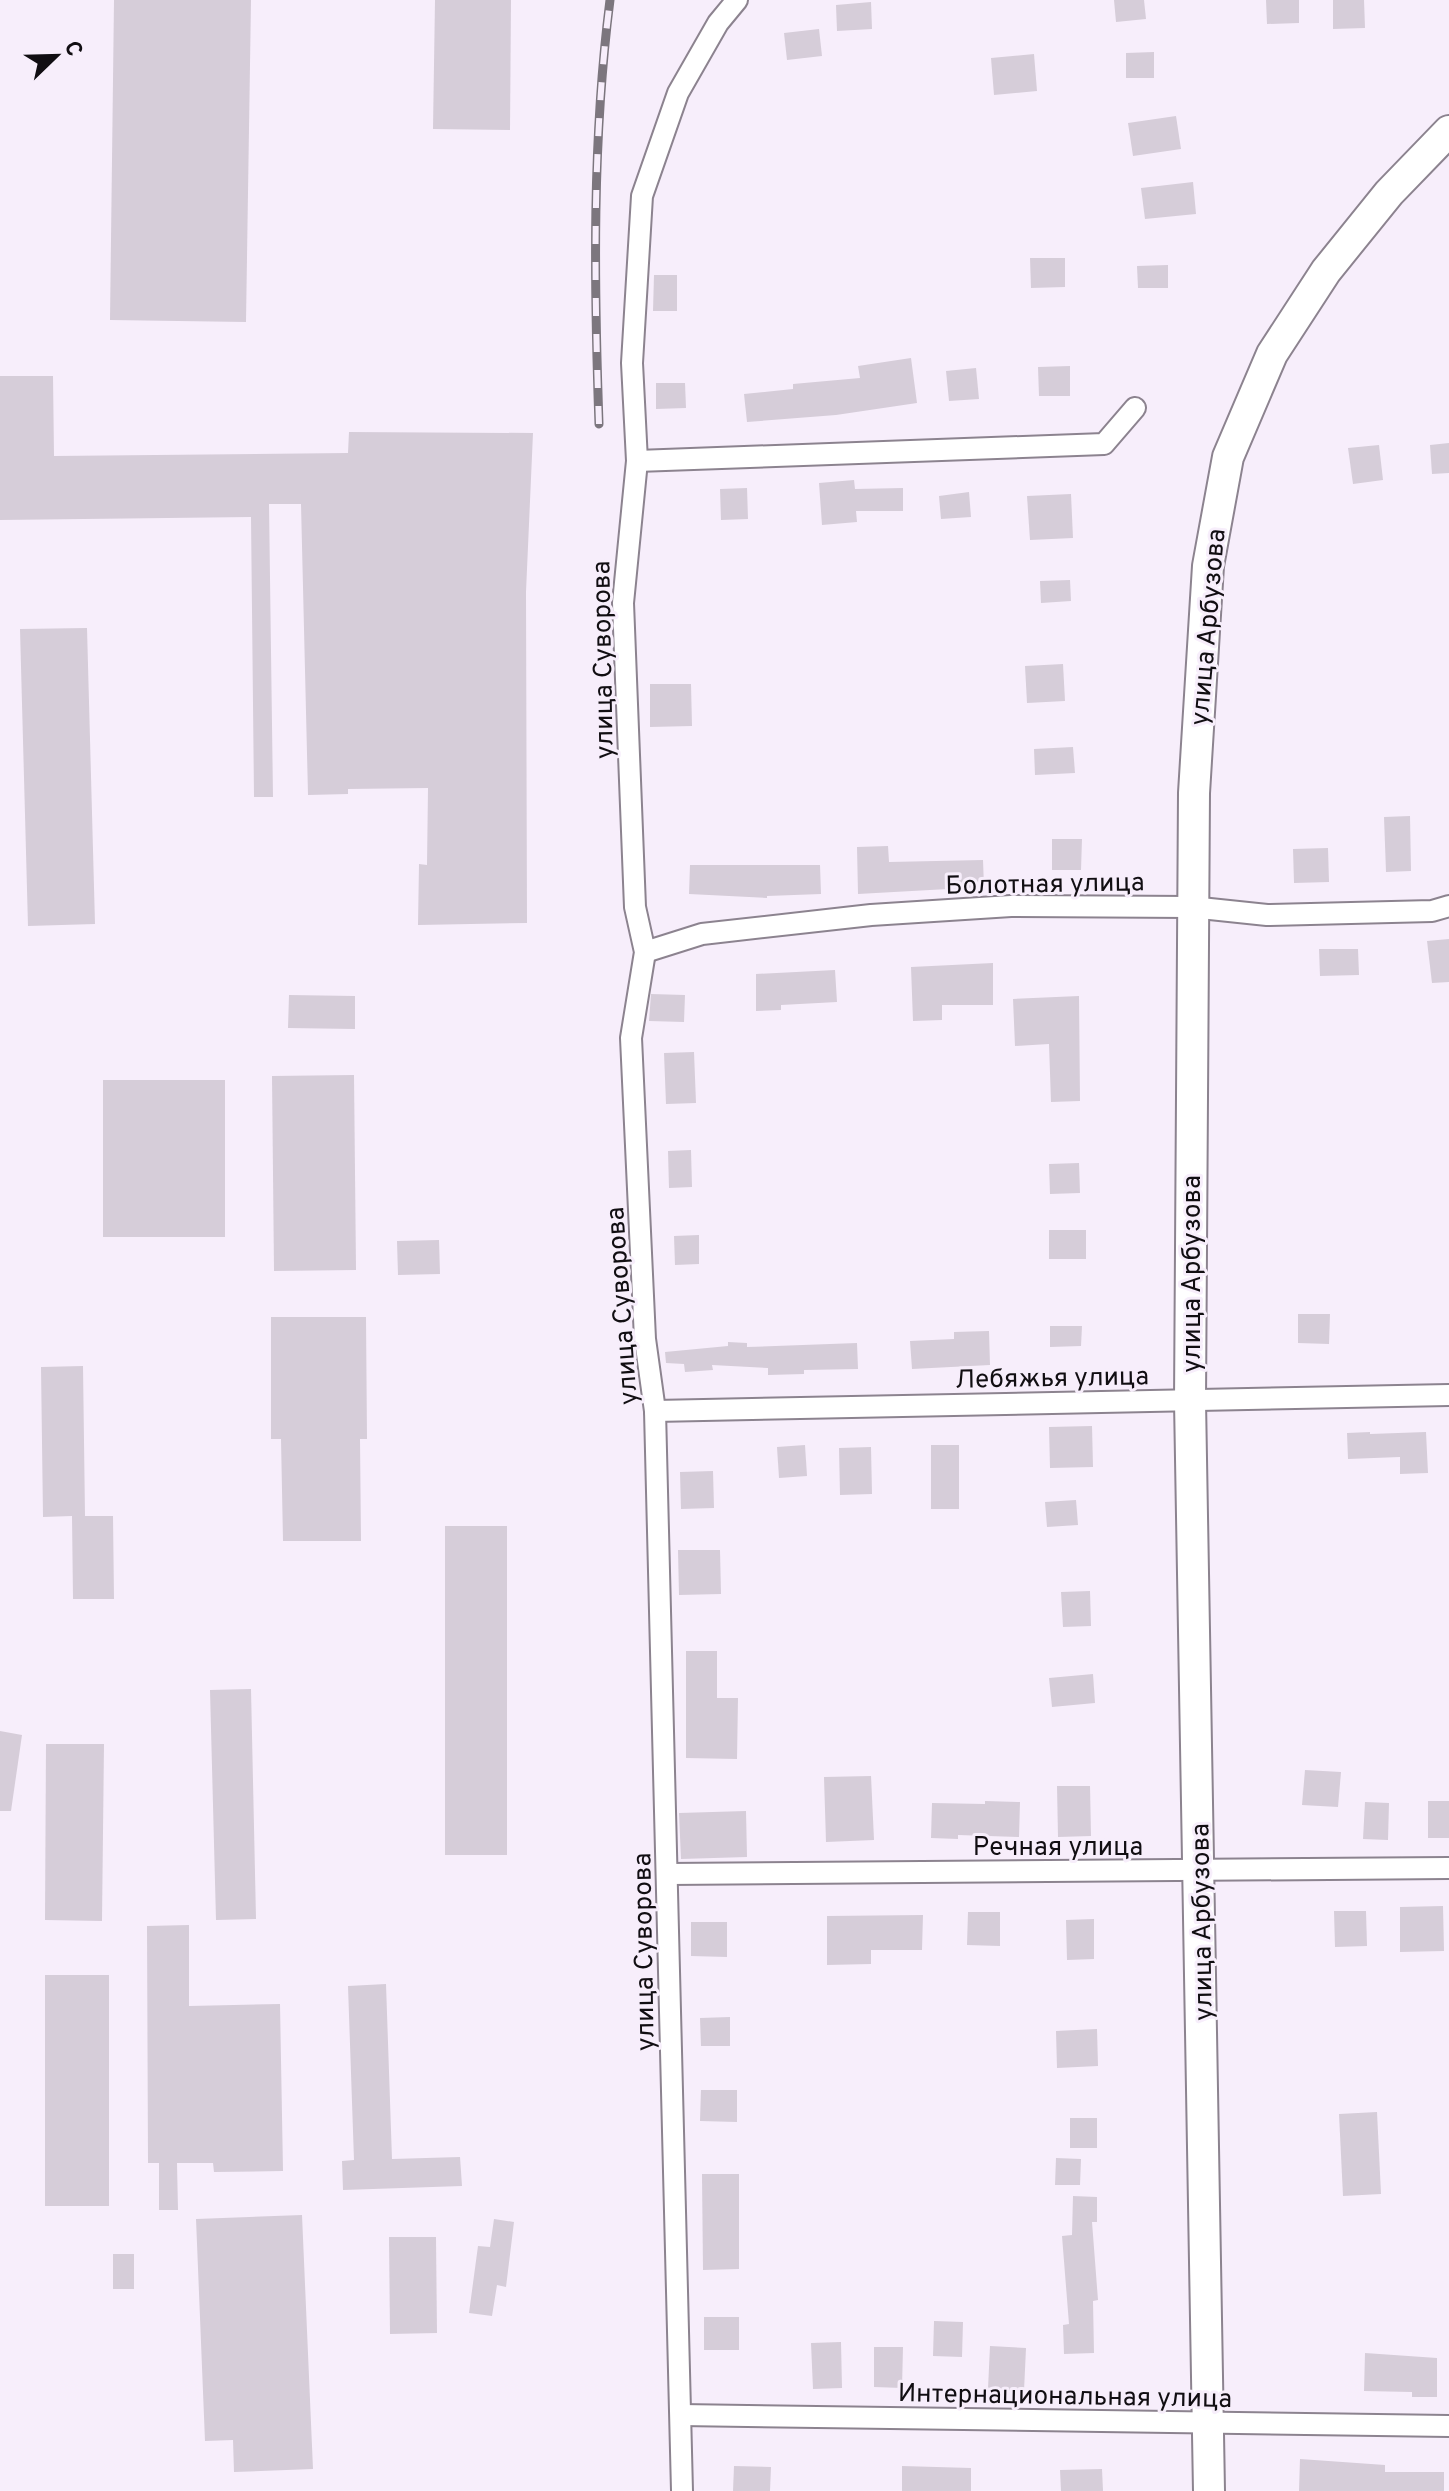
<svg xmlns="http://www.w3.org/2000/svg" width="1449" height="2491" font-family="Overpass,sans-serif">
	<rect width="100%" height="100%" fill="#f7eefb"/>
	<g fill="#d6cdd9">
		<polygon points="114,0 251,0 246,322 110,320"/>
		<polygon points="435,0 511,0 510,130 433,129"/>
		<polygon points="1114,0 1144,0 1146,19 1116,22"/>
		<polygon points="1266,0 1299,0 1299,23 1267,24"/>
		<polygon points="1333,0 1364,0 1365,28 1333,29"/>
		<polygon points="871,2 872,29 837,31 836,5"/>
		<polygon points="819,29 822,56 787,60 784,33"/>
		<polygon points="1154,52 1154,78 1126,78 1126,53"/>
		<polygon points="1034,54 1037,91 994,95 991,58"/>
		<polygon points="1176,116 1181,149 1133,156 1128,123"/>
		<polygon points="1193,182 1196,214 1145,219 1141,188"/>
		<polygon points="1030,258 1065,258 1065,287 1031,288"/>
		<polygon points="1168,265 1168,288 1138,288 1137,266"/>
		<polygon points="654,275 677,275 677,311 653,311"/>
		<polygon points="911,358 917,403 836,415 747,422 744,394 793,389 793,384 860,378 858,366"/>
		<polygon points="1070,366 1070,396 1039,396 1038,367"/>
		<polygon points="976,368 979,399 949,401 946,371"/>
		<polygon points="0,376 53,376 54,456 348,453 349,432 533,433 526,592 527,923 418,925 419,864 427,865 428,788 348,789 348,794 308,795 301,504 269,504 273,797 254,797 251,517 0,520"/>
		<polygon points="656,383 685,383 686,408 656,409"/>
		<polygon points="1449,443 1449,473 1432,474 1430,445"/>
		<polygon points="1379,445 1383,480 1353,484 1348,448"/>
		<polygon points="854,480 855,489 903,488 903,511 856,511 857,522 822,525 819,483"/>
		<polygon points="747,488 748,519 721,520 720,489"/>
		<polygon points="969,492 971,517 941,519 939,496"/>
		<polygon points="1071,494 1073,538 1030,540 1027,496"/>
		<polygon points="1070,580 1071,601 1041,603 1040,581"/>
		<polygon points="87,628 95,924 28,926 20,629"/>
		<polygon points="1063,664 1065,701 1027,703 1025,666"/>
		<polygon points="650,684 691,684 692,726 650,727"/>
		<polygon points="1073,747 1075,773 1035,775 1034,749"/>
		<polygon points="1410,816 1411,871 1386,872 1384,817"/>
		<polygon points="1052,839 1082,839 1081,870 1052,870"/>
		<polygon points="888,846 889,862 983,860 984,887 858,894 857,847"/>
		<polygon points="1328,848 1329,882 1294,883 1293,849"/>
		<polygon points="690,865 820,865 821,894 767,896 767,898 689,894"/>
		<polygon points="1449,939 1449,982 1432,983 1427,941"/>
		<polygon points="1319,949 1358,949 1359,975 1320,976"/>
		<polygon points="993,963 993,1005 942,1005 942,1020 913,1021 911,967"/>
		<polygon points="835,970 837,1002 781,1005 781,1010 756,1011 756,974"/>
		<polygon points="651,994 685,995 684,1022 649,1021"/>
		<polygon points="289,995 355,996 355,1029 288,1028"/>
		<polygon points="1079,996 1080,1101 1051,1102 1049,1044 1015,1046 1013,999"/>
		<polygon points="694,1052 696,1103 666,1104 664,1053"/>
		<polygon points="354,1075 356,1270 274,1271 272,1076"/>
		<rect x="103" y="1080" width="122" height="157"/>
		<polygon points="691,1150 692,1187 669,1188 668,1151"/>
		<polygon points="1079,1163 1080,1193 1050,1194 1049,1164"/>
		<rect x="1049" y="1230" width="37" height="29"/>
		<polygon points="699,1235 699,1264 675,1265 674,1236"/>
		<polygon points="439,1240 440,1274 398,1275 397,1241"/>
		<polygon points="1298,1314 1330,1314 1329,1344 1298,1343"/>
		<polygon points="271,1317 366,1317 367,1439 360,1439 361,1541 283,1541 281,1439 271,1439"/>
		<polygon points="1050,1326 1082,1326 1081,1346 1050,1347"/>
		<polygon points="989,1331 990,1365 912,1369 910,1341 954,1339 954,1332"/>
		<polygon points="728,1342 747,1343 747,1347 857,1343 858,1369 804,1370 804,1374 768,1375 768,1368 712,1365 713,1370 685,1372 684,1364 666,1363 665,1352 728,1346"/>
		<polygon points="83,1366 85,1516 113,1516 114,1599 73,1599 72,1516 43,1517 41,1367"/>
		<polygon points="1092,1426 1093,1467 1050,1468 1049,1427"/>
		<polygon points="1370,1432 1370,1434 1426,1432 1428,1473 1400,1474 1400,1457 1348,1459 1347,1433"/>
		<polygon points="805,1445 807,1476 779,1478 777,1447"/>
		<rect x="931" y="1445" width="28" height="64"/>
		<polygon points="871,1447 872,1494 840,1495 839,1448"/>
		<polygon points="713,1471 714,1508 681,1509 680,1472"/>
		<polygon points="1076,1500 1078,1525 1047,1527 1045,1502"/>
		<rect x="445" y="1526" width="62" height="329"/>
		<polygon points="678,1550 720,1550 721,1594 679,1595"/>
		<polygon points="1090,1591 1091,1626 1063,1627 1061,1592"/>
		<polygon points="686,1651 717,1651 717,1698 738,1698 737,1759 686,1758"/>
		<polygon points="1093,1674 1095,1703 1052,1707 1049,1678"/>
		<polygon points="251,1689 256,1919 216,1920 210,1690"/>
		<polygon points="0,1731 22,1735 11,1811 0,1811"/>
		<polygon points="46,1744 104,1744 102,1921 45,1920"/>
		<polygon points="1305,1770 1341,1772 1338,1807 1302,1805"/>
		<polygon points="871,1776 874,1840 826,1842 824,1777"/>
		<polygon points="1057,1786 1090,1786 1091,1836 1058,1837"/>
		<polygon points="985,1801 1020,1802 1019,1837 958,1835 958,1839 931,1838 932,1803 985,1804"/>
		<rect x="1428" y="1801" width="21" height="37"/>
		<polygon points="1365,1802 1389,1803 1388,1840 1363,1839"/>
		<polygon points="746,1811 747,1857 681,1859 679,1813"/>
		<polygon points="1443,1906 1444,1951 1400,1952 1400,1907"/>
		<polygon points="1334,1911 1366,1911 1367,1946 1335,1947"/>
		<polygon points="968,1912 1000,1912 1000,1946 967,1945"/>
		<polygon points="923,1915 922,1950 871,1950 871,1964 827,1965 827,1916"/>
		<polygon points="1094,1919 1094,1959 1067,1960 1066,1920"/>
		<polygon points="691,1922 727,1922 727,1957 691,1956"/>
		<polygon points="189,1925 189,2006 280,2004 283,2171 214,2172 213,2163 177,2163 178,2210 159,2210 159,2163 148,2163 147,1926"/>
		<rect x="45" y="1975" width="64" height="231"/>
		<polygon points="386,1984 392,2159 460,2157 462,2186 343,2190 342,2161 354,2160 348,1986"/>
		<polygon points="730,2017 730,2046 701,2046 700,2018"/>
		<polygon points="1097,2029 1098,2066 1057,2068 1056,2031"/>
		<polygon points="701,2090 737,2090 737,2122 700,2121"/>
		<polygon points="1377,2112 1381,2194 1343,2196 1339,2114"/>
		<rect x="1070" y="2118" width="27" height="30"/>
		<polygon points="1056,2158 1081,2159 1080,2185 1055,2185"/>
		<polygon points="702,2174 739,2174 739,2269 703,2270"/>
		<polygon points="1073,2196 1097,2197 1097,2222 1092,2222 1098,2300 1093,2301 1094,2353 1064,2354 1063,2325 1069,2324 1062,2236 1072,2235"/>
		<polygon points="302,2215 313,2469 234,2472 233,2440 205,2441 196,2219"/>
		<polygon points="494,2219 514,2222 506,2287 497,2285 492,2316 469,2313 478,2246 490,2247"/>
		<polygon points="389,2237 436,2237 437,2333 390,2334"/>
		<rect x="113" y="2254" width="21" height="35"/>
		<rect x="704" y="2317" width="35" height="33"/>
		<polygon points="934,2321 963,2322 962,2357 933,2356"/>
		<polygon points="841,2342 842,2388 813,2389 811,2343"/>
		<polygon points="990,2346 1026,2348 1024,2391 988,2389"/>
		<polygon points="874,2347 903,2347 902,2388 874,2387"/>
		<polygon points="1365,2353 1437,2358 1437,2397 1412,2397 1412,2392 1364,2391"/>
		<polygon points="1300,2459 1385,2465 1385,2472 1444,2472 1444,2491 1299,2491"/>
		<polygon points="734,2466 771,2467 770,2491 733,2491"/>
		<polygon points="902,2466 971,2468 971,2491 902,2491"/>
		<polygon points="1102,2469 1103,2491 1061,2491 1060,2470"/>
	</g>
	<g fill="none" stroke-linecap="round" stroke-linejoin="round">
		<g stroke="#8c838f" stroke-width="24">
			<g id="street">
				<polyline points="637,461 1104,444 1135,408"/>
				<polyline points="645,952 702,934 871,915 1011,906 1191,907 1267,915 1432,911 1449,906"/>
				<polyline points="655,1411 1449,1395"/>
				<polyline points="668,1874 1449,1868"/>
				<polyline points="681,2415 1449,2426"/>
				<polyline points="682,2491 655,1411 645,1339 631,1038 645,952 635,907 623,603 637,461 632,363 642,196 678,93 718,23 737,0"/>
			</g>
		</g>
		<g stroke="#8c838f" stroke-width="34">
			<polyline id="secondary" points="1209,2491 1190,1401 1194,793 1208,566 1228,457 1272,354 1326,271 1389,193 1449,131"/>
		</g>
		<use href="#street" stroke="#fff" stroke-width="20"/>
		<use href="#secondary" stroke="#fff" stroke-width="30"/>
		<g stroke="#7c767e" stroke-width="9">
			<path id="rail" d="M599 424C594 282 592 141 610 0"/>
		</g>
		<use href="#rail" stroke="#f7eefb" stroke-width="6" stroke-dasharray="18" stroke-linecap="butt"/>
	</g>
	<g text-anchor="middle" stroke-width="6" stroke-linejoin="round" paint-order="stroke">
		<g font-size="26" fill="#110e12" stroke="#f7eefb">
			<text transform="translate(1207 627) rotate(-85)" y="9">улица Арбузова</text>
			<text transform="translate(602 660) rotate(-91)" y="9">улица Суворова</text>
			<text transform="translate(1045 883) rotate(-1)" y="9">Болотная улица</text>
			<text transform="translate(1191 1274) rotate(-90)" y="9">улица Арбузова</text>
			<text transform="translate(621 1306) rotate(-94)" y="9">улица Суворова</text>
			<text transform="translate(1052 1377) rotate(-1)" y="9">Лебяжья улица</text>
			<text x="1058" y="1855">Речная улица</text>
			<text transform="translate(1201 1922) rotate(-91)" y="9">улица Арбузова</text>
			<text transform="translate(643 1952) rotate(-91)" y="9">улица Суворова</text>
			<text transform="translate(1065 2395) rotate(1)" y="9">Интернациональная улица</text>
		</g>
	</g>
	<g transform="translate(56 56) rotate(67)" stroke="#f7eefb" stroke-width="6" paint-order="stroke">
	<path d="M0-6L14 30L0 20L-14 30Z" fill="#110e12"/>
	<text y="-12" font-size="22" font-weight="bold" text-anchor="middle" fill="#110e12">С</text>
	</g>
</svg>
